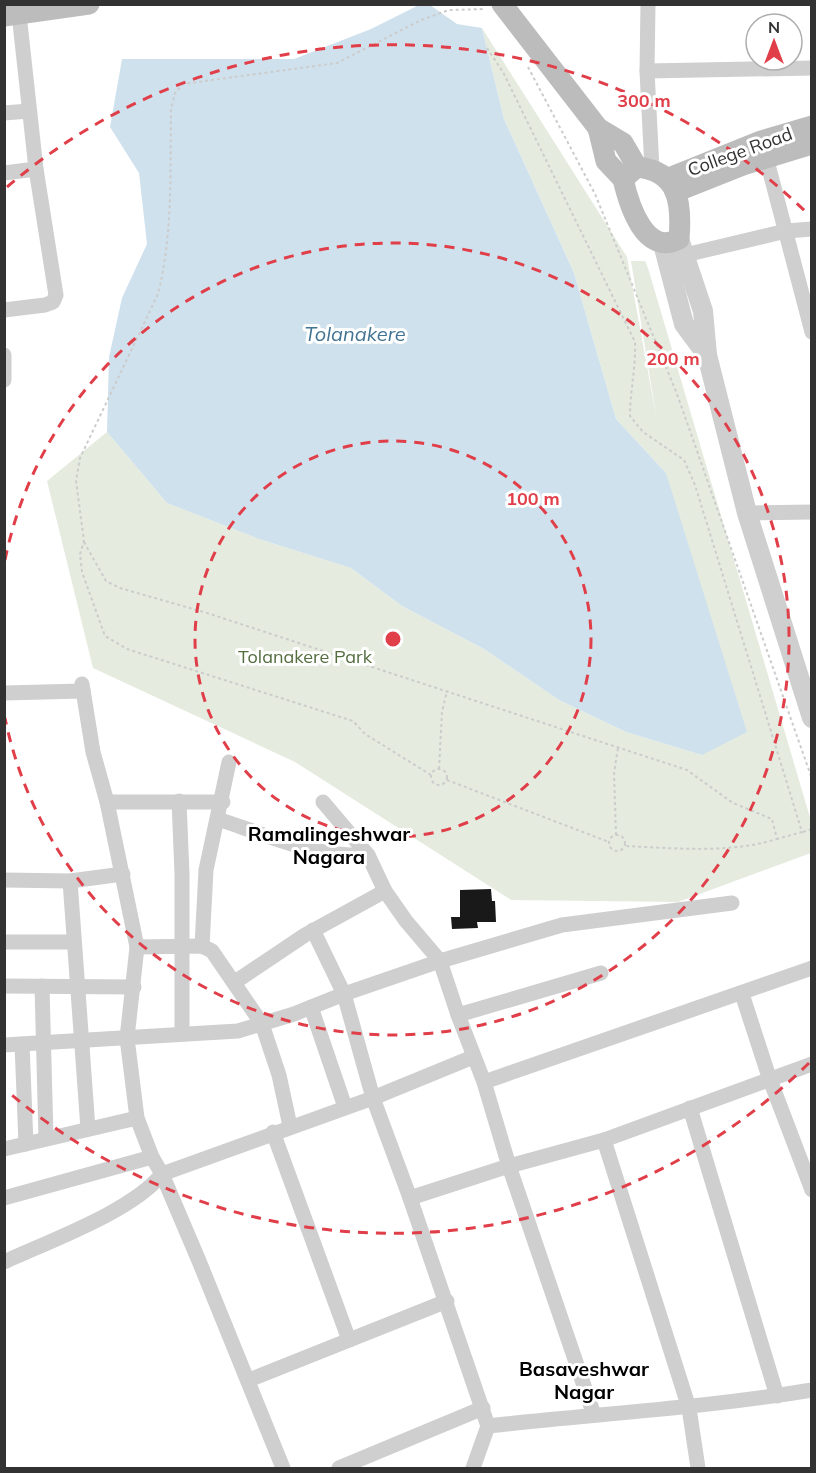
<svg xmlns="http://www.w3.org/2000/svg" width="816" height="1473" font-family="Mulish,sans-serif">
	<rect width="100%" height="100%" fill="#fff"/>
	<polygon fill="#e5ebdf" points="482,28 627,257 657,421 631,261 645,261 648,268 811,821 811,853 678,902 511,900 295,762 93,668 47,481 107,432 167,503 259,539 351,568 402,606 484,649 559,700 626,732 702,755 666,473 616,419 574,273 504,119"/>
	<polygon fill="#cfe1ed" points="419,5 430,5 457,24 482,28 504,119 574,273 616,419 666,473 747,732 702,755 626,732 559,700 484,649 402,606 351,568 259,539 167,503 107,432 109,357 122,298 147,244 139,173 110,127 122,59 294,59 371,29"/>
	<polygon fill="#191919" points="491,889 492,901 495,901 496,922 477,922 478,928 452,929 451,917 460,917 460,890"/>
	<g fill="none" stroke-linecap="round" stroke-linejoin="round">
		<g stroke="#ccc" stroke-width="2" stroke-dasharray="3 3" stroke-linecap="butt">
			<path d="M487 48 503 72 635 342C636 367 630 391 630 416L643 432 684 460 695 485 802 832 777 839"/>
			<polyline points="528,67 595,194 677,394 812,779"/>
			<path d="M84 542 106 581 120 588 207 613 687 770 733 803 772 819 777 839C729 854 674 848 624 846"/>
			<polyline points="439,769 442,712 447,691"/>
			<circle cx="439" cy="777" r="8"/>
			<path d="M431 775 365 734 353 721 127 649 105 636 82 572 80 554 84 541 76 481 80 458 158 294C173 234 170 171 171 109L175 93 183 84 337 63 421 20 449 10 485 9"/>
			<polyline points="447,780 609,842"/>
			<polyline points="803,832 812,829"/>
			<polyline points="616,835 614,773 618,748"/>
			<circle cx="617" cy="843" r="8"/>
		</g>
		<g stroke="#cfcfcf" stroke-width="15">
			<polyline points="648,4 647,71 652,169"/>
			<polyline points="647,71 812,68"/>
			<polyline points="4,113 29,111"/>
			<polyline points="766,157 812,332"/>
			<polyline points="4,173 36,169"/>
			<polyline points="685,255 786,231 812,229"/>
			<polyline points="4,310 45,305 53,302 56,295 36,169 19,14"/>
			<polyline points="4,355 4,380"/>
			<polyline points="747,513 812,512"/>
			<polyline points="82,684 93,752 107,802 137,947 127,1038 137,1118 152,1157 162,1174 199,1261 283,1468"/>
			<polyline points="4,693 83,691"/>
			<polyline points="179,801 182,874 182,1033"/>
			<polyline points="107,802 223,802"/>
			<polyline points="323,802 368,855 385,891 406,921 440,961 458,1015 484,1082 509,1166 594,1415"/>
			<path d="M218 819C266 835 317 858 368 855"/>
			<polyline points="4,880 70,881 123,874"/>
			<polyline points="70,881 88,1129"/>
			<polyline points="313,930 344,994 373,1098 410,1198"/>
			<polyline points="4,942 74,942"/>
			<polyline points="202,946 206,870 229,762"/>
			<polyline points="137,947 202,946 212,951 262,1024 279,1075 290,1126"/>
			<polyline points="235,982 305,935 385,891"/>
			<polyline points="4,986 134,987"/>
			<polyline points="42,986 46,1138"/>
			<polyline points="742,994 769,1077 812,1190"/>
			<polyline points="311,1007 345,1107"/>
			<polyline points="458,1015 601,973"/>
			<polyline points="22,1044 26,1144"/>
			<polyline points="4,1045 238,1031 294,1014 344,994 440,961 562,925 732,903"/>
			<polyline points="484,1082 812,968"/>
			<polyline points="690,1108 777,1396"/>
			<polyline points="273,1132 349,1340"/>
			<polyline points="604,1140 689,1408 698,1468"/>
			<polyline points="4,1149 137,1118"/>
			<polyline points="4,1198 152,1157"/>
			<path d="M4 1262C49 1241 133 1211 162 1174L373 1098 473 1057"/>
			<polyline points="249,1380 447,1301"/>
			<path d="M488 1426C596 1414 704 1408 812 1390"/>
			<polyline points="339,1468 483,1408"/>
			<polyline points="473,1468 488,1426 410,1198 509,1166 604,1140 812,1064"/>
		</g>
		<g stroke="#cfcfcf" stroke-width="20">
			<polyline points="679,239 703,311 707,355 747,513 812,718"/>
			<polyline points="663,244 684,324 707,355"/>
		</g>
		<g stroke="#bcbcbc" stroke-width="21">
			<polyline points="502,4 598,128 623,143 637,167"/>
			<polyline points="4,16 89,4"/>
			<polyline points="598,128 606,161 623,179"/>
			<path d="M637 167C679 171 682 203 679 239 645 257 629 205 623 179Z"/>
			<polyline points="669,178 761,141 812,126"/>
			<polyline points="675,192 743,165 812,144"/>
		</g>
	</g>
	<g fill="none" stroke="#e03e48" stroke-width="3" stroke-dasharray="10 8">
		<circle cx="393" cy="639" r="198"/>
		<path d="M5 560A396 396 0 1 1 5 718"/>
		<path d="M809 1063A594 594 0 0 1 7 1091M7 187A594 594 0 0 1 809 215"/>
	</g>
	<g text-anchor="middle" stroke-width="6" stroke-linejoin="round" paint-order="stroke">
		<g font-size="18" fill="#323232" stroke="#fff">
			<text transform="translate(740 152) rotate(-20)" y="6">College Road</text>
		</g>
		<g font-size="18" fill="#556e40" stroke="#fff">
			<text x="305" y="663">Tolanakere Park</text>
		</g>
		<g font-size="20" font-style="italic" fill="#417393" stroke="#fff">
			<text x="355" y="341">Tolanakere</text>
		</g>
		<g font-size="20" font-weight="bold" fill="#000" stroke="#fff">
			<text x="329" y="841">Ramalingeshwar<tspan x="329" dy="23">Nagara</tspan></text>
			<text x="584" y="1376">Basaveshwar<tspan x="584" dy="23">Nagar</tspan></text>
		</g>
	</g>
	<circle cx="393" cy="639" r="9" fill="#e03e48" stroke="#fff" stroke-width="3"/>
	<g font-size="18" text-anchor="middle" font-weight="bold" fill="#e03e48" stroke="#fff" stroke-width="6" stroke-linejoin="round" paint-order="stroke">
		<text x="644" y="107">300 m</text>
		<text x="673" y="365">200 m</text>
		<text x="533" y="505">100 m</text>
	</g>
	<rect width="816" height="1473" fill="none" stroke="#323232" stroke-width="12"/>
	<g transform="translate(774 42)"><circle r="28" fill="#ffffff" stroke="#adadad" stroke-width="1.5"/>
	<path d="M0-4.5L10 22L0 15L-10 22Z" fill="#e03e48"/>
	<text y="-9" font-size="16" font-weight="bold" text-anchor="middle" fill="#323232">N</text>
	</g>
</svg>
